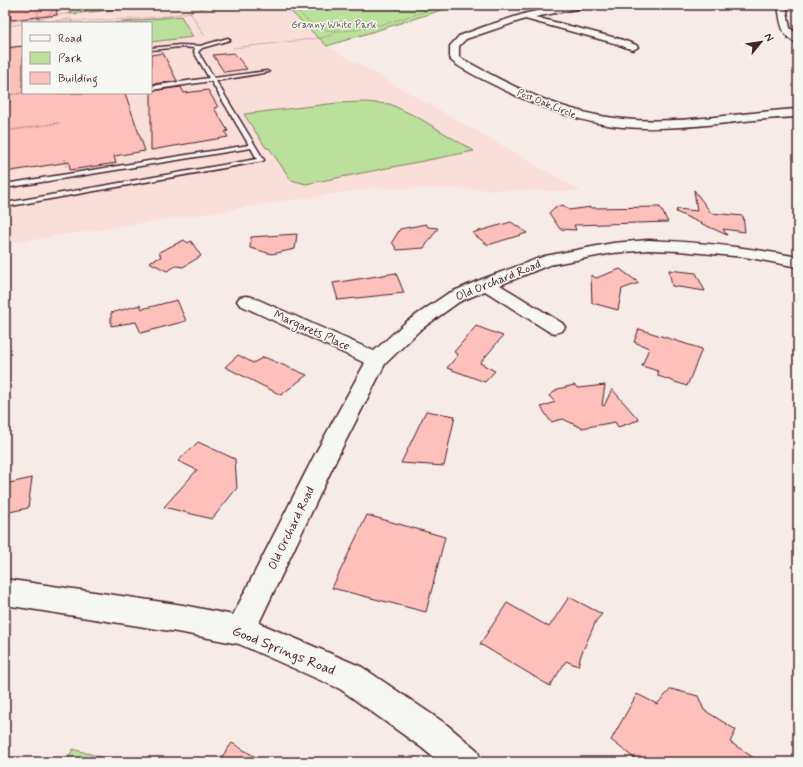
<svg xmlns="http://www.w3.org/2000/svg" width="803" height="767" font-family="Mynerve,sans-serif">
	<rect width="100%" height="100%" fill="#f7ebe7"/>
	<filter id="ink" filterUnits="userSpaceOnUse"><feTurbulence type="fractalNoise" baseFrequency=".025" numOctaves="2"/><feDisplacementMap in="SourceGraphic" scale="8" xChannelSelector="R" yChannelSelector="G"/><feConvolveMatrix kernelMatrix="1 2 1 2 8 2 1 2 1" color-interpolation-filters="sRGB"/></filter>
	<g filter="url(#ink)">
		<path fill="#f9deda" fill-rule="evenodd" d="M5 5H284L327 46 581 191 373 188 5 244ZM23 23H151V93H23Z"/>
		<g fill="#bae09b" stroke="#828063">
			<polygon points="61,5 96,8 129,5 156,5 70,14 68,8"/>
			<polygon points="284,5 466,5 445,9 327,46"/>
			<polygon points="181,16 193,37 151,42 151,23 114,23"/>
			<polygon points="365,102 390,104 419,118 474,151 306,184 291,180 269,148 266,148 244,114 337,103"/>
			<polygon points="73,749 117,762 66,762"/>
		</g>
		<g fill="#fdc0bb" stroke="#4a1f2b">
			<polygon points="9,5 56,5 57,15 11,20"/>
			<polygon points="23,46 23,93 125,93 145,151 114,156 116,163 70,170 69,162 5,172 5,48"/>
			<polygon points="163,53 177,81 151,84 151,55"/>
			<polygon points="234,53 247,69 224,72 213,55"/>
			<polygon points="181,87 184,93 208,90 218,107 214,108 228,131 225,132 228,137 151,150 151,91"/>
			<polygon points="694,190 711,213 743,216 745,232 723,229 727,235 676,212 677,209 697,211"/>
			<polygon points="563,205 569,210 591,207 592,208 660,207 668,222 574,225 576,230 560,229 549,213 555,207"/>
			<polygon points="511,222 527,233 488,245 472,233"/>
			<polygon points="426,224 428,227 438,228 424,248 397,250 392,242 400,229"/>
			<polygon points="297,234 295,249 272,254 250,248 251,237"/>
			<polygon points="184,240 188,243 191,241 201,256 183,267 176,266 167,271 149,262 161,257 159,252"/>
			<polygon points="620,269 639,283 622,289 618,310 592,303 591,275 596,278"/>
			<polygon points="669,270 696,273 705,291 672,286"/>
			<polygon points="396,273 404,293 338,300 333,283"/>
			<polygon points="177,300 186,321 141,333 136,322 111,326 111,313 140,305 142,309"/>
			<polygon points="476,326 503,336 480,363 495,371 485,382 447,368 458,355 454,352"/>
			<polygon points="639,329 702,349 687,386 658,376 658,371 642,366 649,348 634,342"/>
			<polygon points="238,355 253,363 264,357 307,375 281,395 225,367"/>
			<polygon points="574,385 578,388 605,385 602,405 604,406 612,389 639,420 618,427 615,422 582,428 563,419 551,422 541,407 555,402 549,396 558,389"/>
			<polygon points="426,411 455,416 444,466 401,463"/>
			<polygon points="198,442 235,459 237,488 212,519 164,507 197,470 178,461"/>
			<polygon points="32,478 28,508 5,513 5,484"/>
			<polygon points="367,515 445,537 426,612 332,588"/>
			<polygon points="569,597 602,614 596,621 581,655 578,666 566,661 550,686 480,644 507,603 549,627"/>
			<polygon points="671,689 698,696 704,710 736,730 730,742 760,762 639,762 611,740 637,694 657,704"/>
			<polygon points="232,743 264,762 218,762"/>
		</g>
		<g fill="none" stroke-linecap="round" stroke-linejoin="round">
			<g stroke="#4a1f2b" stroke-width="3">
				<g id="service">
					<polygon points="259,5 272,5 260,7 258,6"/>
					<polygon points="228,38 230,40 202,48 198,52 214,78 267,71 269,72 216,81 264,160 263,161 5,207 5,203 257,159 251,148 5,188 5,184 249,145 211,81 151,90 151,86 209,78 194,52 195,48 180,47 151,50 151,48 180,45 200,46"/>
				</g>
			</g>
			<g stroke="#4a1f2b" stroke-width="3">
				<g id="minor">
					<path d="M568 5H590L586 7 535 17 620 39 636 45 638 47 633 50 614 43 525 19 466 39 459 46V57C510 86 564 114 623 119 681 125 740 112 798 109V117C740 119 681 132 623 127 581 123 540 107 502 89 491 83 457 68 450 59V46L459 36 486 26 527 13Z"/>
					<path d="M778 5H786L790 28 798 35V43C781 39 780 19 778 5Z"/>
					<path d="M648 240C700 242 747 247 798 257V267L745 257 679 251 648 250 613 253 549 265 500 285 562 323 565 327 562 331 555 333 548 331 485 291 459 302 420 330 385 364 339 454 259 623 362 667 446 724 477 750 482 762H439L422 748 340 689 239 644 183 633 5 605V579L183 605 233 615 315 454 365 363 240 305 237 301 240 297 246 296 252 297 374 351 406 322 447 294 480 280 545 256 613 243Z"/>
				</g>
			</g>
			<g stroke="#4a1f2b" stroke-width="1" stroke-dasharray="0.5 1.5" stroke-linecap="butt">
				<polyline points="37,5 38,16 41,23"/>
				<path d="M292 5C300 13 307 22 317 27 349 41 415 13 448 5"/>
				<polyline points="421,5 425,12"/>
				<polyline points="5,8 41,5"/>
				<polyline points="190,12 204,35"/>
				<polyline points="44,17 52,12 54,5"/>
				<polyline points="22,20 23,44"/>
				<path d="M46 21C79 22 112 20 145 18 167 16 190 14 211 5"/>
				<polyline points="52,21 70,19 72,20 71,22"/>
				<polyline points="5,22 32,19 38,20 56,15 161,5"/>
				<polyline points="29,23 38,20 47,21"/>
				<polyline points="5,26 23,24"/>
				<polyline points="5,48 23,46"/>
				<polyline points="233,48 321,38 332,35 336,30"/>
			</g>
			<g stroke="#4a1f2b" stroke-width="1.5" stroke-dasharray="0.5 1.5" stroke-linecap="butt">
				<polyline points="5,95 25,93"/>
				<polyline points="5,131 59,123"/>
				<polyline points="65,159 66,167"/>
			</g>
			<use href="#service" fill="#f6f6f2" fill-rule="evenodd"/>
			<use href="#minor" fill="#f6f6f2" fill-rule="evenodd"/>
		</g>
	</g>
	<g text-anchor="middle" stroke-width="3" stroke-linejoin="round" paint-order="stroke">
		<g font-size="10" fill="#664f47" stroke="#f6f6f2">
			<text x="334" y="28">Granny White Park</text>
		</g>
		<g font-size="10" fill="#4a1f2b" stroke="#f6f6f2">
			<text transform="translate(547 103) rotate(22)" y="4">Post Oak Circle</text>
		</g>
		<g font-size="12" fill="#4a1f2b" stroke="#f6f6f2">
			<text transform="translate(498 280) rotate(-22)" y="4">Old Orchard Road</text>
			<text transform="translate(312 330) rotate(24)" y="4">Margarets Place</text>
			<text transform="translate(291 528) rotate(-64)" y="4">Old Orchard Road</text>
		</g>
		<g font-size="14" fill="#4a1f2b" stroke="#f6f6f2">
			<text transform="translate(284 650) rotate(22)" y="5">Good Springs Road</text>
		</g>
	</g>
	<rect width="803" height="767" fill="none" stroke="#f6f6f2" stroke-width="20"/>
	<rect x="10" y="10" width="783" height="747" fill="none" stroke="#4a1f2b" stroke-width="1.5" filter="url(#ink)"/>
	<rect x="22" y="22" width="130" height="72" fill="#f6f6f2" stroke="#b1a0a2"/>
	<rect x="30" y="35" width="20" height="6" fill="#f6f6f2" stroke="#b1a0a2"/>
	<text x="58" y="42" font-size="12" fill="#4a1f2b">Road</text>
	<rect x="30" y="52" width="20" height="12" fill="#bae09b" stroke="#b1a0a2"/>
	<text x="58" y="62" font-size="12" fill="#4a1f2b">Park</text>
	<rect x="30" y="72" width="20" height="12" fill="#fdc0bb" stroke="#b1a0a2"/>
	<text x="58" y="82" font-size="12" fill="#4a1f2b">Building</text>
	<g transform="translate(761 42) rotate(60)" stroke="#f6f6f2" stroke-width="3" paint-order="stroke">
	<path d="M0-3L7 15L0 10L-7 15Z" fill="#4a1f2b"/>
	<text y="-6" font-size="11" font-weight="bold" text-anchor="middle" fill="#4a1f2b">N</text>
	</g>
</svg>
